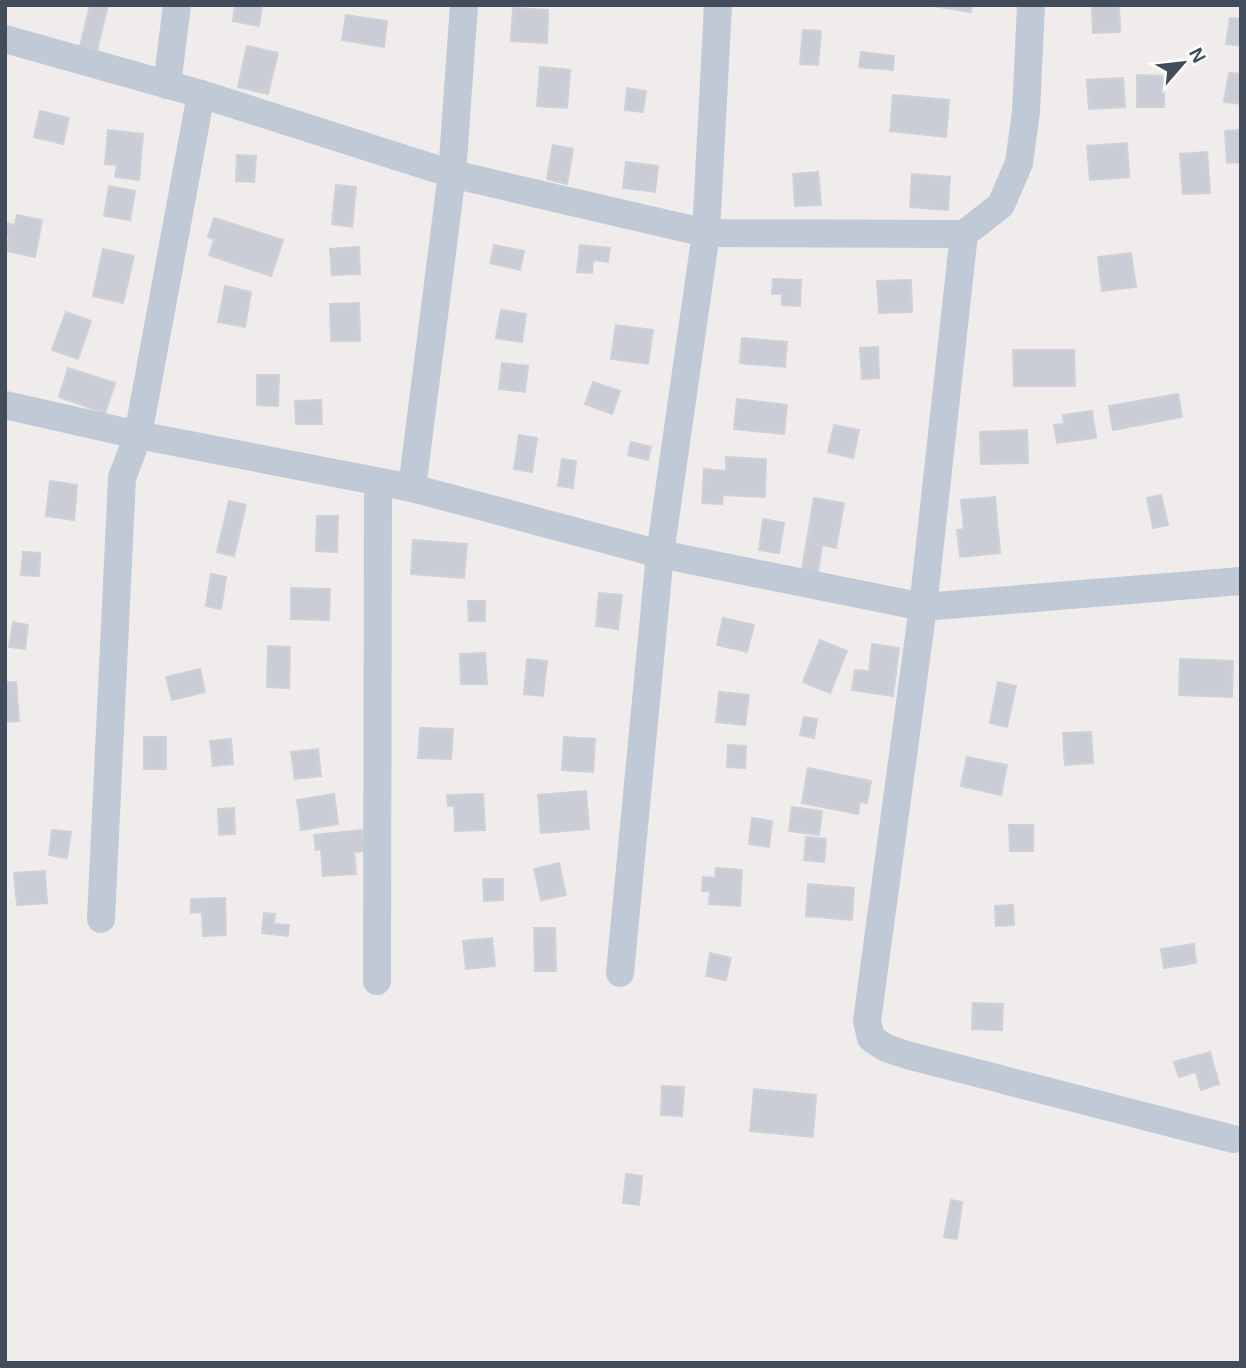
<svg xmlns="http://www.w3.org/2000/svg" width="1246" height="1368" font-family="Helvetica,sans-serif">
	<rect width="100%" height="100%" fill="#efeceb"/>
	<g fill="#cacdd5" stroke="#cfd1d9" stroke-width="2">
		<polygon points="90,5 108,5 97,50 80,46"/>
		<polygon points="235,5 262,5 259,26 233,21"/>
		<polygon points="927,5 972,5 971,12"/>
		<polygon points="1092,5 1119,5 1120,32 1093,33"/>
		<polygon points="513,8 548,10 547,43 511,41"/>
		<polygon points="346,15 387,21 384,47 342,40"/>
		<polygon points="1230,18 1241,19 1241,46 1226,44"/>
		<polygon points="803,30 821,31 818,65 800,64"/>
		<polygon points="247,46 278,53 268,94 238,87"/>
		<polygon points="861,52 894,56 893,70 859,67"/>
		<polygon points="540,67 570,70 567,108 537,106"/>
		<polygon points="1229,73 1241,74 1241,104 1224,102"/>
		<polygon points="1137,75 1164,76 1164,107 1137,107"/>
		<polygon points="1123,78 1125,107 1089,109 1087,80"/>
		<polygon points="627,88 646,91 643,112 625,110"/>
		<polygon points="893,95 949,100 946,137 890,131"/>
		<polygon points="40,111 69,118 63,144 34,137"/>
		<polygon points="108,130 143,134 139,180 115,177 117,165 105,164"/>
		<polygon points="1241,130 1241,162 1227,163 1225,131"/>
		<polygon points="1127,143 1129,177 1090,180 1087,146"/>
		<polygon points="553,145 573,149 567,184 547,179"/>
		<polygon points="1207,152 1210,193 1183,194 1180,154"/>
		<polygon points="237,155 256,156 254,182 236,181"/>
		<polygon points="626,162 658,166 655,192 623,188"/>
		<polygon points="818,172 821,205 795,206 793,174"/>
		<polygon points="912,174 950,177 948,210 910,207"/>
		<polygon points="336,185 356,187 352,227 332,224"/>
		<polygon points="109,186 135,191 130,220 104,216"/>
		<polygon points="17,215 42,220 35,257 7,251 9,236 5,236 5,223 15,225"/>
		<polygon points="214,218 283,240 271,276 209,255 214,239 208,237"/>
		<polygon points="494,245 524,251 520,270 490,263"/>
		<polygon points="580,245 610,248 608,262 593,260 592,273 577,272"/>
		<polygon points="359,247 360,274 332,275 330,249"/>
		<polygon points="103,249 134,256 123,303 93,296"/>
		<polygon points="1131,253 1136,287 1102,291 1098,257"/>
		<polygon points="773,279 801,280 800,306 782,305 782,294 772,294"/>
		<polygon points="911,280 912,312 879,313 877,281"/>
		<polygon points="225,286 251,292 245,327 218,322"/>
		<polygon points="359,303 360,341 331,341 330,304"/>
		<polygon points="501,310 526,314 522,342 496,338"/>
		<polygon points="66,312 91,321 78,359 52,350"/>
		<polygon points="616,325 653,330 648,364 611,359"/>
		<polygon points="742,338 787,342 785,367 740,363"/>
		<polygon points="878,347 879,378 862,379 860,348"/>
		<polygon points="1013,350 1074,350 1075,386 1014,386"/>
		<polygon points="502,363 528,366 525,392 499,389"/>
		<polygon points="68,368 115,383 105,413 59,397"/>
		<polygon points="257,375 279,375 278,406 257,405"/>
		<polygon points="593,382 620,391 612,414 585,404"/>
		<polygon points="1178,394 1182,417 1113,430 1109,406"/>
		<polygon points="737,399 787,405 784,434 734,429"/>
		<polygon points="321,400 322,424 296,424 295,401"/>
		<polygon points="1092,411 1096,438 1057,443 1054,425 1064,424 1063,415"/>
		<polygon points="834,425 859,430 853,458 828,452"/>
		<polygon points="1027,430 1028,463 981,464 980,432"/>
		<polygon points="519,435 537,438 532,472 514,469"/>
		<polygon points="631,442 651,447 648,460 628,455"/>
		<polygon points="726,457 766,459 765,497 723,495 722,504 702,503 704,469 726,471"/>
		<polygon points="562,459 576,461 573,488 558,486"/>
		<polygon points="50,481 77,485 74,520 46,516"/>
		<polygon points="1161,495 1168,525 1153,528 1147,498"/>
		<polygon points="995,497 1000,553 960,557 957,530 964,529 961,500"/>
		<polygon points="814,498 844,503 836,548 822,545 818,572 802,569"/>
		<polygon points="229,501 246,505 234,556 217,552"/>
		<polygon points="317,516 338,516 337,552 316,551"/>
		<polygon points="763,519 784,523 779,553 759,550"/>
		<polygon points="413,540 467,544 464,578 411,574"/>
		<polygon points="23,552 40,553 39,576 21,575"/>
		<polygon points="211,574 226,577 221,609 206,606"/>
		<polygon points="291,588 330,589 329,620 291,619"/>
		<polygon points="599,593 622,595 618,629 596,626"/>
		<polygon points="468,601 485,601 485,621 469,621"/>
		<polygon points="723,618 754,625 747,652 717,645"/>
		<polygon points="13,622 28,625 25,649 9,647"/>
		<polygon points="820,640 847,651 830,693 803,682"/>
		<polygon points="872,644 899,648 893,696 852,690 855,670 869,671"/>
		<polygon points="268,646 290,647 289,688 267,687"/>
		<polygon points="485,653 487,684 461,684 460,654"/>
		<polygon points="527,659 547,661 543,696 524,694"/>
		<polygon points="1180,659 1233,661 1232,697 1179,695"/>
		<polygon points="200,669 205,692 172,700 166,677"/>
		<polygon points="5,682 16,682 19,721 5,722"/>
		<polygon points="998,682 1016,686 1007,727 990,723"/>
		<polygon points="719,692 749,695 745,725 716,722"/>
		<polygon points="804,717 817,719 814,738 800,735"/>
		<polygon points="420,728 453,729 451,759 418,758"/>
		<polygon points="1091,732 1093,763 1065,765 1063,733"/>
		<rect x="144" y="737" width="22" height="32"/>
		<polygon points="564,737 595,739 593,772 562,770"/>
		<polygon points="231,739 233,764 213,766 210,741"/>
		<polygon points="728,745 746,746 745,768 727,767"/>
		<polygon points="318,749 321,776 295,779 291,752"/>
		<polygon points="967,757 1007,765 1001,795 961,786"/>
		<polygon points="808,768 871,781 867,803 860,802 858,814 802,803"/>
		<polygon points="586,791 589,829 541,833 538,795"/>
		<polygon points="334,794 338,824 301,830 297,800"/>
		<polygon points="483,794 485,830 455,831 454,806 448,806 447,795"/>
		<polygon points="792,807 822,811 819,835 789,831"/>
		<polygon points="234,808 235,834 219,835 218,809"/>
		<polygon points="752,818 772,821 769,847 749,844"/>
		<polygon points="1009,825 1033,825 1033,851 1010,851"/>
		<polygon points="52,830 71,832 67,858 49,855"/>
		<polygon points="362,830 364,851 354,852 356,874 323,876 321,849 316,850 314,835"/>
		<polygon points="806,837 826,839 824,862 804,860"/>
		<polygon points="559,863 566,895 541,900 534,869"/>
		<polygon points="716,868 742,870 740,906 709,904 710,891 702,891 703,877 715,878"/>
		<polygon points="45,871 47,903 17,905 14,873"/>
		<polygon points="483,879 503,879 503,900 484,901"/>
		<polygon points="808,884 854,888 852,920 806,916"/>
		<polygon points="225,898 226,935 203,936 202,912 191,913 191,899"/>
		<polygon points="1013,905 1014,925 996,926 995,906"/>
		<polygon points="264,913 275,914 274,924 289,925 288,936 262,933"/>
		<polygon points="534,928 555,928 556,971 535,971"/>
		<polygon points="492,938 495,966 466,969 463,941"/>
		<polygon points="1194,944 1196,963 1164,968 1161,949"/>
		<polygon points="710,953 731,958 726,980 706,976"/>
		<polygon points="973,1003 1003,1004 1002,1030 972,1029"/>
		<polygon points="1210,1052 1219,1084 1201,1090 1196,1072 1179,1077 1174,1062"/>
		<polygon points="662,1086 684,1087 682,1116 661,1115"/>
		<polygon points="754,1089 816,1095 813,1137 750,1131"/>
		<polygon points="626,1174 642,1176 639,1205 623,1203"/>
		<polygon points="951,1200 962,1202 957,1239 944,1237"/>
	</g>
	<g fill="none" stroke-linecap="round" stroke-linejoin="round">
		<g stroke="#c0c9d6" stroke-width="28">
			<polyline points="5,39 201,94 452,174 706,233 964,234 1001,205 1019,163 1026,112 1031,5"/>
			<polyline points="167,85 177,5"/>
			<polyline points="964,234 923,607 867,1021 871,1038 886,1048 907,1055 1233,1139"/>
			<polyline points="5,405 138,435 412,488 660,554 923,607 1241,581"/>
			<polyline points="412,488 452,174 464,5"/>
			<polyline points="101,919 122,478 138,435 201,94"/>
			<polyline points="620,973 660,554 706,233 718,5"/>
			<polyline points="377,981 378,484"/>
		</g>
	</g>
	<rect width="1246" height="1368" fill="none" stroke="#424c5b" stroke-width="14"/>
	<g transform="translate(1183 63) rotate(62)" stroke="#ffffff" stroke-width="5" paint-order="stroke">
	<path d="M0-5L12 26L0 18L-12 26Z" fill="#424c5b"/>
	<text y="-10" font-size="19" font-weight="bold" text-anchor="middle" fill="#424c5b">N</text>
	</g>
</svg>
